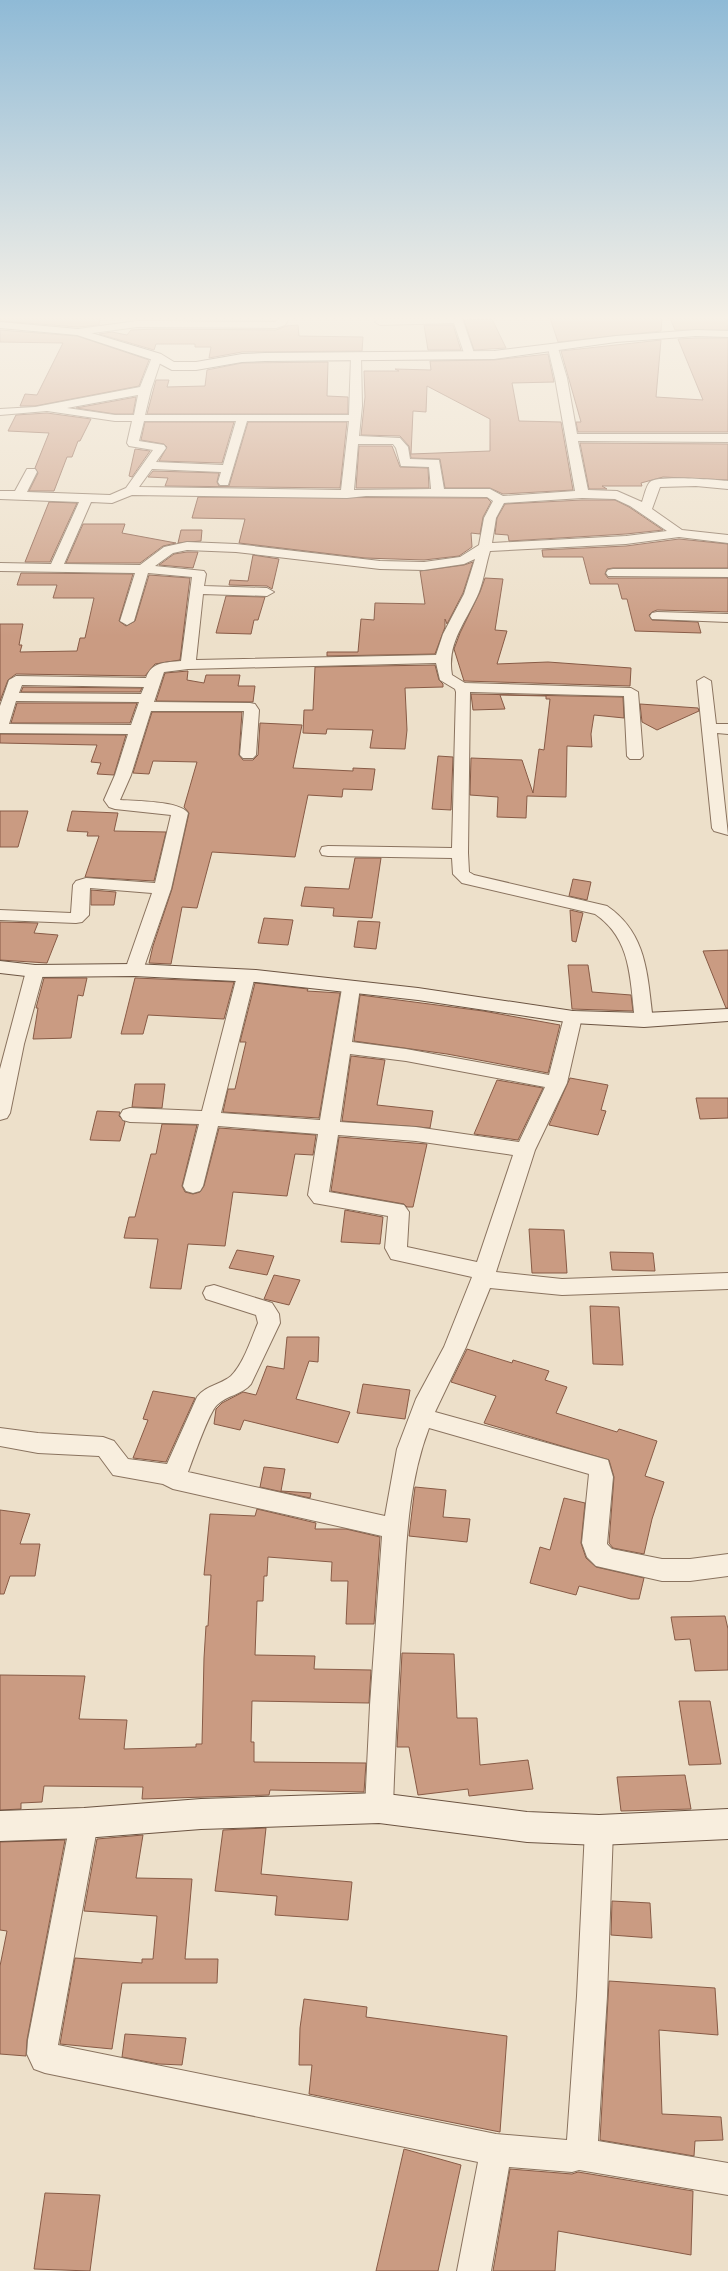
<svg xmlns="http://www.w3.org/2000/svg" width="728" height="2271" font-family="Georgia,serif">
	<rect width="100%" height="100%" fill="#ede0ca"/>
	<g fill="#ca9b82" stroke="#885b46" fill-rule="evenodd">
		<polygon points="0,318 100,318 99,325 78,327 0,321"/>
		<polygon points="550,318 662,318 661,331 558,342"/>
		<polygon points="670,318 728,318 728,330 675,330"/>
		<polygon points="492,319 506,348 474,350 464,320"/>
		<polygon points="298,325 299,336 363,337 362,351 242,352 209,358 211,347 195,347 195,344 156,344 154,350 99,334 112,332 127,335 131,330 157,329 276,330 286,326"/>
		<polygon points="424,325 453,325 461,350 428,350"/>
		<polygon points="0,330 77,336 149,360 139,386 35,406 20,406 25,394 37,395 63,343 0,342"/>
		<polygon points="696,338 728,338 728,432 578,432 576,422 581,422 561,351 661,340 656,397 703,400 678,339"/>
		<path d="M548 354 554 382 512 383 519 421 561 422 573 490 503 494 490 488H445L440 459 411 458 409 446 400 436 361 435 365 397 364 371H399L395 369 431 370 430 361 494 360ZM427 386 490 419V451L411 454 413 411 426 412Z"/>
		<polygon points="328,362 327,396 348,397 348,414 147,414 156,380 169,380 167,387 205,386 207,370 242,363"/>
		<polygon points="136,397 133,414 115,414 76,408"/>
		<polygon points="47,413 91,419 80,441 78,441 72,457 67,457 54,491 29,491 38,473 35,468 49,433 8,431 16,415"/>
		<polygon points="145,422 234,422 222,463 159,461 167,447 164,444 141,440"/>
		<polygon points="248,422 347,422 340,488 165,486 168,478 148,477 153,471 219,473 217,482 219,486 229,486"/>
		<polygon points="580,443 728,444 728,480 663,477 641,483 642,486 602,486 607,489 589,489"/>
		<polygon points="359,446 392,446 400,467 428,468 429,488 356,488"/>
		<polygon points="135,449 150,451 132,477 129,476"/>
		<polygon points="198,497 487,498 491,502 483,517 480,534 471,533 472,547 459,556 424,560 365,558 239,543 245,519 192,518"/>
		<polygon points="582,500 615,500 629,507 663,530 626,534 509,541 508,535 495,534 497,518 505,504"/>
		<polygon points="49,502 77,503 50,562 25,562"/>
		<polygon points="83,524 125,524 122,533 176,543 163,546 140,563 66,563"/>
		<polygon points="181,530 202,530 201,541 178,543"/>
		<polygon points="679,539 728,544 728,568 613,568 607,569 605,574 608,578 728,578 728,612 657,610 652,612 649,615 652,620 698,622 701,633 635,631 627,599 622,599 618,584 590,584 583,557 543,557 542,550 626,546"/>
		<polygon points="187,552 198,552 193,568 159,565 174,554"/>
		<polygon points="253,555 279,559 272,589 267,586 229,585 230,580 248,581"/>
		<polygon points="473,562 463,593 447,624 445,619 445,627 435,654 327,656 327,652 358,652 361,619 374,620 375,603 425,604 420,571 464,565"/>
		<polygon points="21,573 133,574 119,621 126,626 135,621 149,575 190,578 180,660 155,664 145,676 16,674 8,680 0,701 0,624 23,624 19,645 22,645 20,652 77,651 80,638 85,638 94,598 53,598 57,585 17,585"/>
		<polygon points="485,578 503,579 495,630 507,631 497,664 548,662 631,668 630,686 464,681 454,649 460,633 480,592"/>
		<polygon points="226,596 265,597 258,620 254,620 251,634 216,633"/>
		<polygon points="435,665 439,680 443,684 443,687 405,688 407,730 405,749 370,748 373,730 327,729 326,734 303,733 304,710 313,710 315,667"/>
		<polygon points="188,671 187,680 204,683 206,675 240,675 238,686 255,686 253,702 156,701 165,673"/>
		<polygon points="23,687 142,688 140,692 21,692"/>
		<polygon points="471,694 623,697 624,718 594,715 591,734 592,747 567,746 566,797 527,796 526,818 497,817 498,797 470,795 471,758 522,760 533,793 539,749 544,750 550,699 546,699 546,696 500,695 505,709 473,710"/>
		<polygon points="17,703 137,703 130,723 11,723"/>
		<polygon points="640,704 698,708 699,711 657,730 642,722"/>
		<polygon points="152,712 242,712 239,755 243,760 253,760 258,755 260,723 302,725 293,768 353,771 353,768 375,769 372,790 343,789 342,797 308,795 295,857 212,852 197,908 182,907 171,964 149,963 153,946 172,889 189,813 184,807 197,762 153,761 149,774 133,773"/>
		<polygon points="0,734 126,735 114,775 97,774 101,763 91,762 97,745 0,743"/>
		<polygon points="438,756 453,757 451,810 432,809"/>
		<polygon points="0,811 28,811 18,847 0,847"/>
		<polygon points="72,811 118,813 114,831 166,832 154,881 85,877 99,836 87,836 88,832 67,831"/>
		<polygon points="355,858 381,858 372,918 333,916 334,908 301,906 305,887 349,889"/>
		<polygon points="573,879 591,882 587,900 569,896"/>
		<polygon points="91,890 116,892 114,905 91,905"/>
		<polygon points="570,910 583,913 576,942 572,941"/>
		<polygon points="264,918 293,920 288,945 258,943"/>
		<polygon points="358,921 380,922 376,949 354,947"/>
		<polygon points="0,922 38,923 34,933 58,935 47,963 0,960"/>
		<polygon points="728,950 728,1008 726,1008 703,951"/>
		<polygon points="568,965 588,965 592,992 631,995 633,1011 572,1009"/>
		<polygon points="44,978 87,978 83,996 78,995 71,1038 33,1039 38,1008 36,1008"/>
		<polygon points="135,978 234,982 224,1019 148,1015 143,1034 121,1034"/>
		<polygon points="255,983 308,989 307,991 340,993 319,1118 223,1112 228,1089 235,1089 246,1042 240,1042"/>
		<polygon points="360,995 483,1011 560,1025 548,1073 447,1054 354,1041"/>
		<polygon points="351,1056 385,1060 377,1105 433,1111 430,1128 342,1121"/>
		<polygon points="570,1078 608,1085 601,1110 606,1111 598,1135 549,1125"/>
		<polygon points="497,1080 543,1088 518,1140 474,1134"/>
		<polygon points="135,1084 165,1084 162,1108 132,1107"/>
		<polygon points="696,1098 728,1098 728,1118 700,1119"/>
		<polygon points="97,1111 120,1112 119,1116 125,1122 120,1141 90,1140"/>
		<polygon points="162,1124 197,1125 182,1186 185,1192 193,1194 200,1192 204,1186 219,1128 316,1135 313,1155 295,1154 287,1196 233,1192 225,1246 188,1244 181,1289 150,1288 158,1239 124,1238 129,1217 135,1217 151,1154 156,1154"/>
		<polygon points="339,1137 427,1144 413,1207 407,1207 404,1204 331,1191"/>
		<polygon points="345,1210 383,1217 380,1244 341,1242"/>
		<polygon points="529,1229 564,1230 567,1273 532,1273"/>
		<polygon points="237,1250 274,1256 267,1275 229,1268"/>
		<polygon points="610,1252 653,1253 655,1271 612,1270"/>
		<polygon points="274,1275 300,1280 289,1305 264,1299"/>
		<polygon points="590,1306 619,1307 623,1365 593,1364"/>
		<polygon points="287,1337 319,1337 318,1362 309,1361 296,1399 350,1412 338,1443 244,1420 240,1430 214,1424 216,1409 222,1403 243,1392 256,1395 267,1366 284,1369"/>
		<polygon points="467,1349 512,1363 513,1360 549,1371 545,1380 567,1387 556,1413 617,1432 619,1429 657,1441 645,1476 664,1482 652,1519 644,1554 613,1548 609,1543 614,1477 609,1460 484,1423 496,1396 451,1382"/>
		<polygon points="363,1384 410,1390 405,1419 357,1413"/>
		<polygon points="153,1391 195,1398 166,1462 133,1458 148,1420 143,1419"/>
		<polygon points="264,1467 285,1469 281,1491 311,1493 310,1498 260,1487"/>
		<polygon points="415,1487 446,1490 443,1517 470,1519 467,1542 409,1536"/>
		<polygon points="564,1498 585,1503 581,1543 586,1558 596,1567 644,1578 639,1599 631,1599 579,1586 576,1595 530,1583 540,1547 550,1550"/>
		<polygon points="257,1509 316,1523 315,1529 346,1529 380,1537 374,1624 346,1624 348,1581 331,1581 332,1562 268,1557 267,1576 264,1576 263,1601 257,1601 255,1655 315,1656 314,1669 371,1670 369,1703 252,1701 251,1742 254,1742 254,1762 366,1763 364,1792 270,1790 269,1795 142,1799 143,1787 44,1786 42,1802 21,1803 21,1809 0,1810 0,1675 85,1676 79,1719 127,1720 124,1749 196,1747 196,1744 202,1744 204,1658 206,1626 208,1626 211,1575 204,1575 210,1514 255,1516"/>
		<polygon points="0,1510 30,1514 20,1544 40,1544 35,1576 10,1576 4,1594 0,1594"/>
		<polygon points="725,1616 728,1629 728,1670 695,1671 690,1639 675,1640 671,1617"/>
		<polygon points="402,1653 454,1654 457,1718 477,1718 480,1765 528,1760 533,1789 469,1796 468,1789 418,1795 409,1747 397,1747"/>
		<polygon points="679,1701 710,1701 721,1764 689,1765"/>
		<polygon points="685,1775 691,1809 621,1811 617,1777"/>
		<polygon points="266,1828 261,1874 352,1882 348,1920 275,1915 277,1896 215,1891 223,1830"/>
		<polygon points="143,1835 136,1878 192,1879 185,1959 218,1959 217,1983 122,1983 112,2049 60,2044 75,1958 142,1963 142,1959 153,1959 157,1916 84,1911 97,1839"/>
		<polygon points="65,1840 27,2040 26,2056 0,2054 0,1966 7,1931 0,1930 0,1842"/>
		<polygon points="612,1901 650,1903 652,1938 611,1935"/>
		<polygon points="609,1981 715,1988 718,2035 659,2030 662,2114 721,2117 723,2140 695,2141 694,2156 600,2140"/>
		<polygon points="304,1999 367,2007 366,2017 507,2036 500,2132 309,2094 312,2065 299,2065 300,2028"/>
		<polygon points="125,2034 186,2038 182,2065 159,2064 122,2057"/>
		<polygon points="404,2149 461,2165 438,2271 376,2271"/>
		<polygon points="510,2169 572,2174 578,2172 693,2191 691,2255 558,2231 555,2271 493,2271"/>
		<polygon points="45,2193 100,2195 90,2271 34,2269"/>
	</g>
	<g fill="none" stroke-linecap="round" stroke-linejoin="round">
		<g stroke="#8a735f" stroke-width="2">
			<g id="street">
				<polygon points="279,318 289,318 285,325 276,328 137,327 78,335 73,332 78,329 137,321 275,322"/>
				<polygon points="462,318 475,356 470,359 465,356 454,323 380,325 375,322 380,319"/>
				<path d="M553 345 558 348 567 378 577 434H728V442L578 441 588 490 617 491 642 502C644 497 646 486 650 482 657 475 716 480 728 481V489L696 486 660 487 652 509 682 530 728 535V543L679 537 626 544 490 551C486 564 484 579 479 592 467 621 446 643 452 675L465 683 631 688 638 692 643 756 640 759H630L627 756 624 696 470 692 468 853 469 872 474 875 607 906C648 934 647 976 653 1020L651 1024 644 1026 637 1024 635 1020C630 980 632 939 595 914L462 883 453 874 452 858 328 856 322 855 320 851 322 847 328 846 452 848 456 692 455 689 440 680 436 663 188 669 164 672 154 702 250 703 255 704 259 710 256 755 253 758H243L240 755 244 711H151L131 775 120 800C136 801 180 801 188 813L171 889 143 970 140 974 134 976 128 974 125 970 152 893 90 888 89 915 82 922 76 923 0 920V910L71 913 73 885 76 881 86 878 155 883 171 815 115 809 109 807 104 800 115 775 128 734 0 733V706L9 680 16 676 146 678C152 661 165 663 181 661L192 577 148 573 134 621 127 625 120 621 135 573 0 571V563L51 564 79 502 0 499V491H15L27 469H35L37 472 27 492 110 495 126 488 153 450 129 446 127 443 132 421H115L47 411 0 415V409L35 407 140 387 152 357 157 354 162 357 151 390 145 415H349L351 357 356 354 361 357 362 406 359 436 400 438 408 447 410 459 439 460 444 489H490L503 496 575 491 555 378 548 348ZM138 395 134 415H115L67 408ZM144 421H236L223 465 156 462 166 448 164 445 139 441ZM247 421H349L341 490 139 487 152 469 221 472 218 482 220 485H228ZM358 444H393L396 448 401 466 429 467 431 489 354 490ZM132 495 347 498 366 496 487 497 493 501 484 518 479 545 460 557 424 562 380 561 236 544 187 542 164 547 140 565 64 564 91 502 112 503ZM582 498 615 499 630 506 667 531 626 536 492 543 496 518 504 503ZM187 550 236 552 380 569 424 570 464 564 475 559 464 594 443 634 436 655 196 660 203 594 267 596 274 592 267 588 204 586 206 574 204 571 155 566 173 553ZM22 685 144 687 141 694 19 693ZM16 701 139 702 131 725 9 724Z"/>
				<polygon points="613,569 728,569 728,577 608,576 606,573 608,570"/>
				<polygon points="657,612 728,614 728,622 652,619 650,616 652,613"/>
				<polygon points="704,677 711,681 716,724 728,724 728,734 717,733 728,835 714,831 712,828 697,681"/>
				<polygon points="35,965 41,967 44,971 24,1044 10,1113 7,1118 0,1120 0,1069 26,971 29,967"/>
				<path d="M246 970 252 972 255 976 221 1113 320 1120 342 988 345 984 351 982 357 984 360 988 352 1042 406 1049 549 1075 564 1017 566 1013 573 1011 580 1013 582 1017 567 1083 535 1150 496 1272 562 1279 728 1273V1289L562 1295 490 1288 466 1347 435 1412 608 1460 613 1477 607 1544 612 1549 662 1559H690L728 1554V1576L690 1581H662L596 1566 587 1557 582 1543 589 1474 429 1428C408 1483 406 1544 403 1602 399 1671 395 1739 393 1808L389 1817 379 1821 369 1817 365 1808 370 1705 382 1536 173 1489 163 1484 113 1475 99 1456 38 1453 0 1446V1428L38 1433 103 1437 114 1441 128 1459 167 1464 197 1397C206 1385 220 1385 231 1376 244 1363 251 1339 258 1323L256 1315 206 1299 203 1293 206 1287 214 1285 272 1303 279 1314 280 1323 251 1384C242 1395 227 1395 217 1405 209 1412 193 1459 188 1472L385 1516 397 1449 416 1399 444 1347 472 1277 391 1259 385 1248 388 1216 314 1203 308 1195 318 1134 218 1126 203 1186 200 1191 193 1193 186 1191 183 1186 199 1124 130 1122 123 1120 120 1115 123 1110 130 1108 202 1111 237 976 240 972ZM350 1054 406 1061 545 1087 519 1142 416 1127 340 1122ZM338 1135 416 1141 513 1155 477 1262 407 1247 409 1212 404 1205 329 1192Z"/>
				<polygon points="84,1810 94,1813 98,1823 58,2045 496,2134 567,2140 577,1996 585,1830 589,1820 599,1816 609,1820 613,1830 607,1996 598,2141 728,2163 728,2195 579,2170 572,2172 509,2167 491,2271 457,2271 478,2162 45,2073 34,2069 27,2054 28,2040 70,1823 74,1813"/>
			</g>
		</g>
		<g stroke="#6c5442" stroke-width="2">
			<g id="secondary">
				<polygon points="0,322 78,329 161,354 174,362 196,362 242,354 265,353 494,351 616,336 696,330 728,331 728,337 696,336 616,342 494,359 265,361 242,362 196,370 172,370 153,360 77,335 0,328"/>
				<polygon points="0,961 35,965 134,964 256,970 418,988 573,1011 644,1013 728,1009 728,1021 644,1027 573,1023 418,1000 256,982 134,976 35,977 0,973"/>
				<polygon points="379,1793 527,1812 599,1815 728,1809 728,1839 599,1845 527,1842 379,1823 201,1829 84,1838 0,1841 0,1811 84,1808 201,1799"/>
			</g>
		</g>
		<use href="#street" fill="#f8eede" fill-rule="evenodd"/>
		<use href="#secondary" fill="#f8eede" fill-rule="evenodd"/>
	</g>
	<linearGradient id="sky" x2="0" y2="1"><stop stop-color="#8fbad6"/><stop offset="0.5" stop-color="#f7f1e7"/><stop offset="1" stop-color="#f7f1e7" stop-opacity="0"/></linearGradient>
	<rect width="728" height="636" fill="url(#sky)"/>
</svg>
